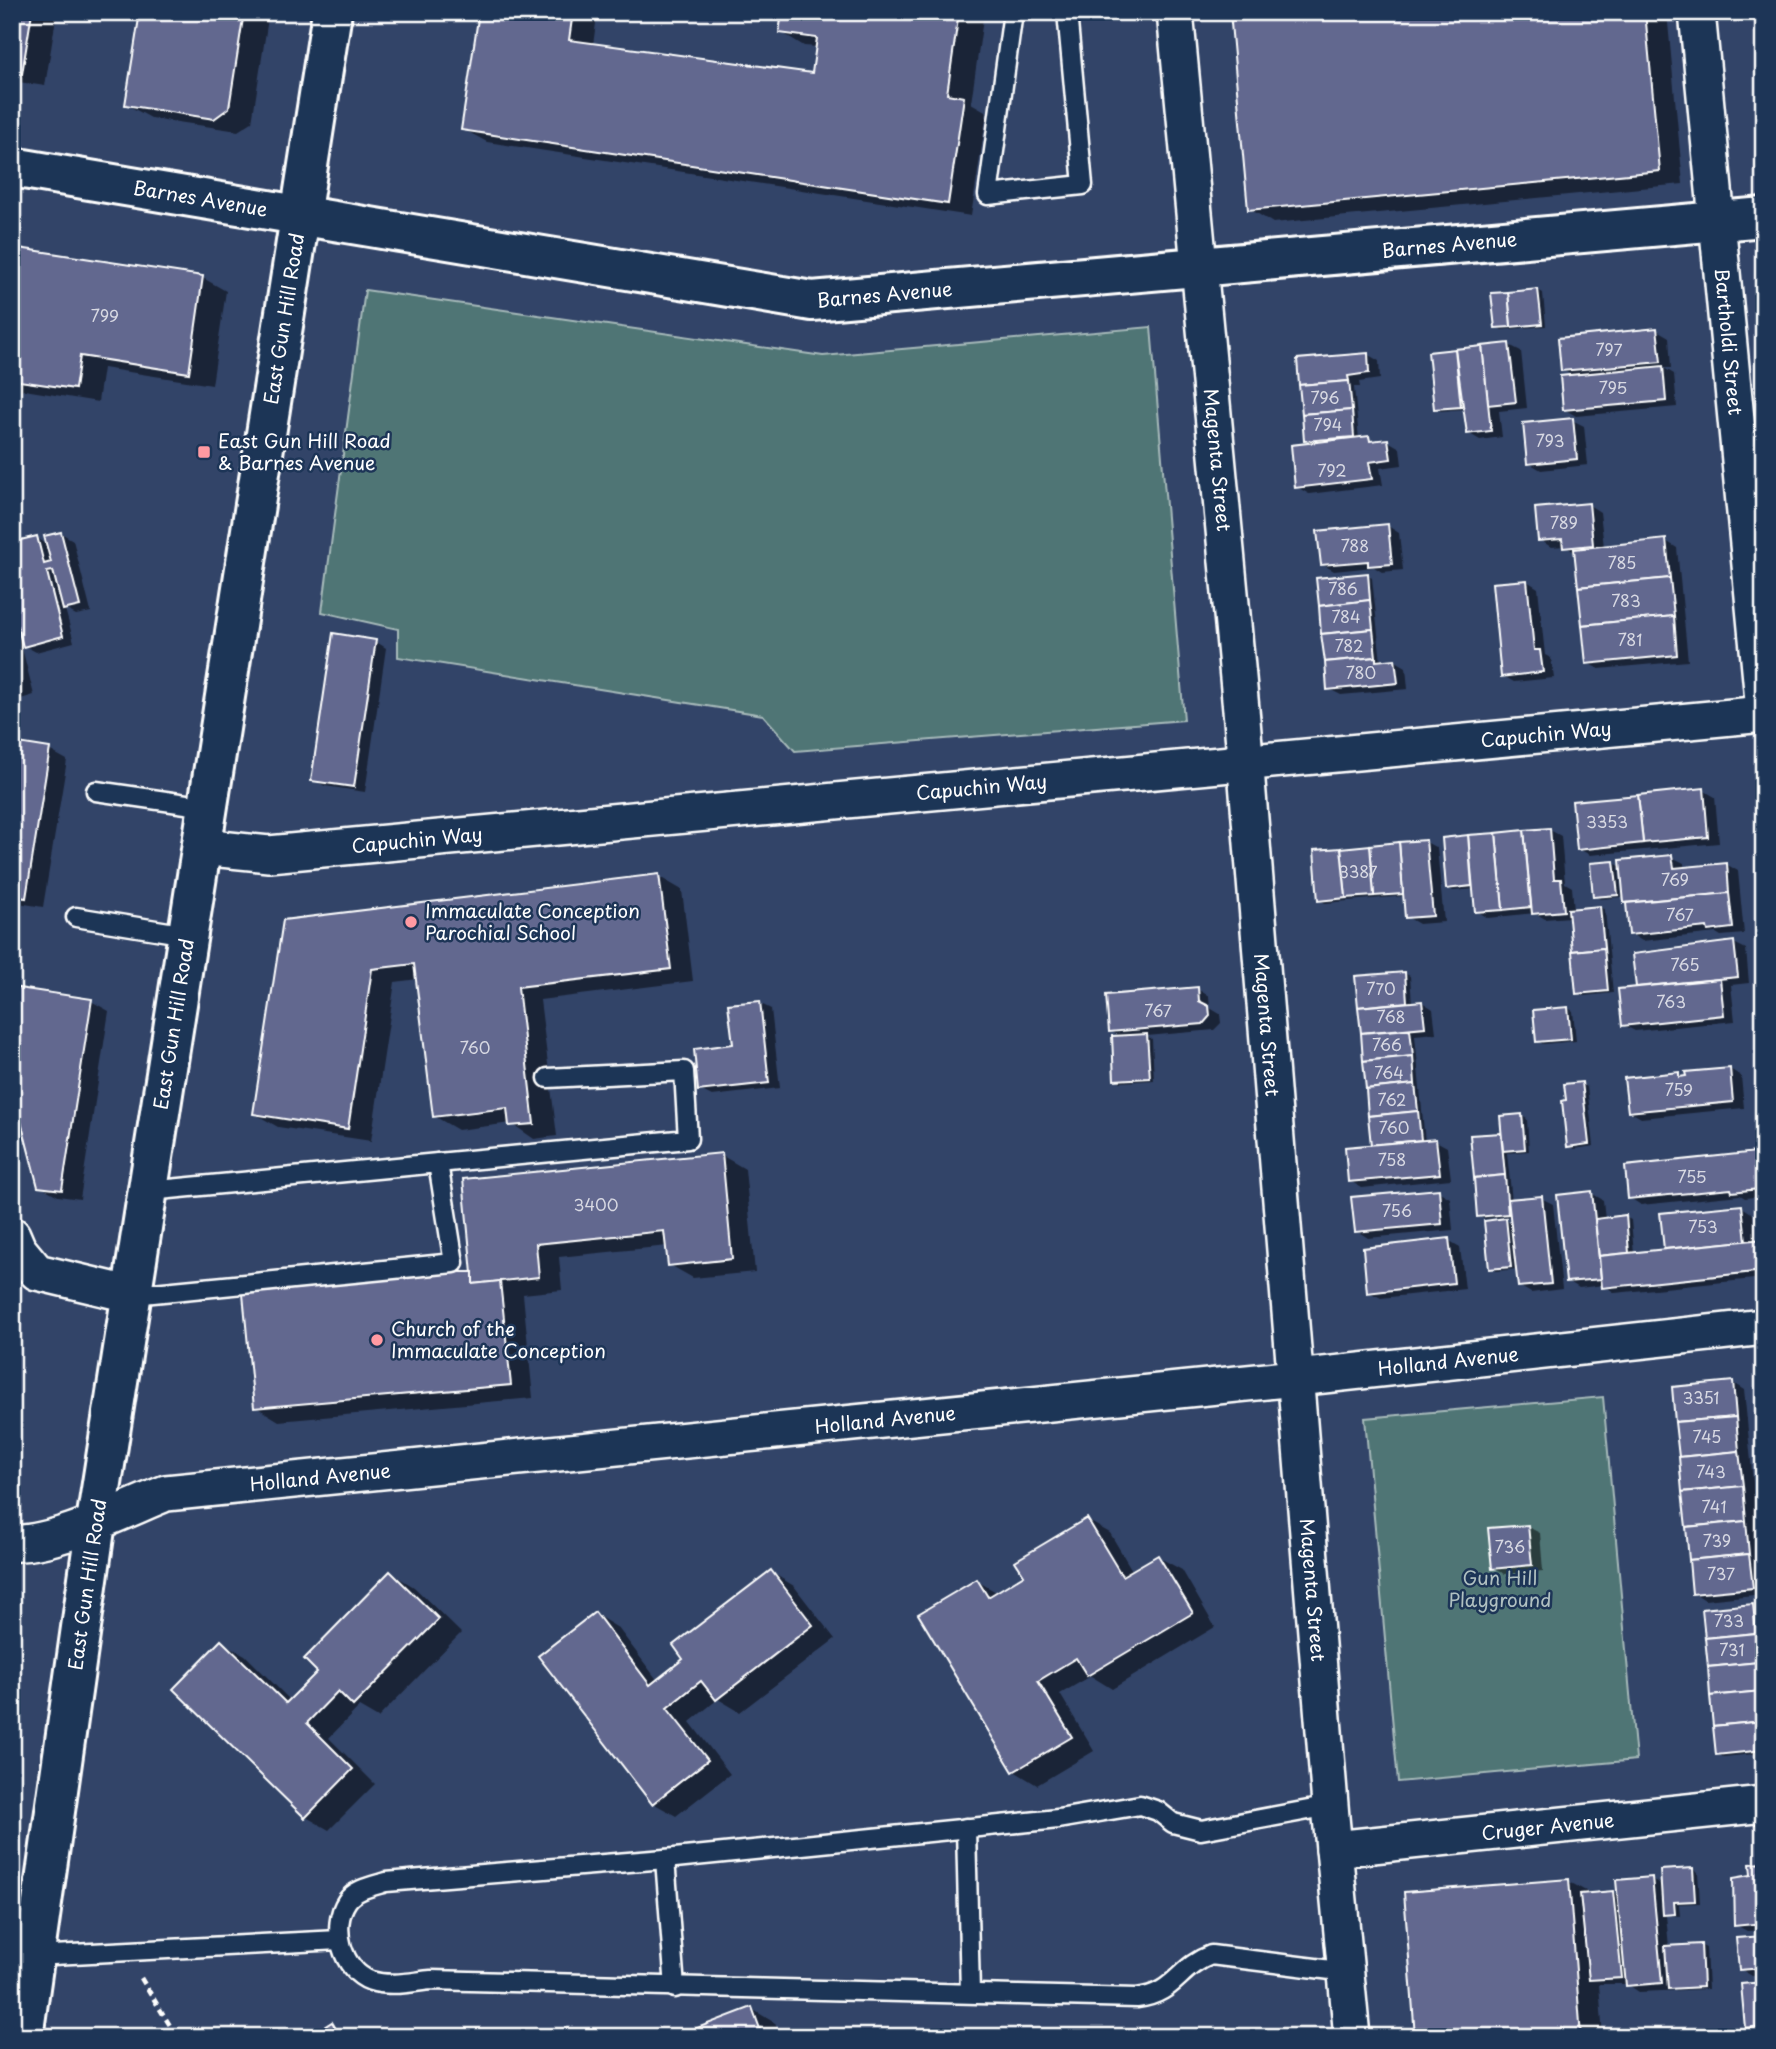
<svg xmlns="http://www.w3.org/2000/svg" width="1776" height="2049" font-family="'Playpen Sans',sans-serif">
	<rect width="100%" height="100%" fill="#324468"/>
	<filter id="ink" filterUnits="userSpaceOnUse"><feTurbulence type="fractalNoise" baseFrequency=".0143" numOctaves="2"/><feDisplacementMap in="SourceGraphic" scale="14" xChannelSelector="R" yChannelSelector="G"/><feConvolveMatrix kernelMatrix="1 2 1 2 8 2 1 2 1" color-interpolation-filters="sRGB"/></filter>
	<g filter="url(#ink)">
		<g fill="#4f7475" stroke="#a7baba" stroke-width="2">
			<polygon points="365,290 823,356 1151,327 1184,720 795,751 763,715 398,657 398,629 322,612"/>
			<polygon points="1603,1397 1636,1760 1398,1782 1365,1418"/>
		</g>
		<g fill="#0007" fill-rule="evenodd">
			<polygon points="12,12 57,12 45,86 12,81"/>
			<polygon points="141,12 269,12 252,122 238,131 151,118 127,105"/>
			<polygon points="481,12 617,12 616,18 597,16 593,45 814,75 817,47 804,46 781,32 784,12 984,12 971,103 987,112 971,216 487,142 463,129"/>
			<polygon points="1232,12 1667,12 1683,184 1273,223 1250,209"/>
			<polygon points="12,248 203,278 226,291 212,385 103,368 98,402 12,388"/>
			<polygon points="1538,290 1543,293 1546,326 1502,330 1496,327"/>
			<polygon points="1657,330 1669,337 1671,368 1664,368 1674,374 1677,407 1576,416 1564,409 1573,376 1563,370"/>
			<polygon points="1509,345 1521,351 1527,408 1499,411 1502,437 1480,440 1468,433 1465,409 1441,411 1436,408 1430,353"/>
			<polygon points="1367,354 1379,361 1380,379 1359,382 1360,387 1354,387 1359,439 1388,441 1400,448 1402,465 1380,468 1383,485 1309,494 1297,487 1313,444 1306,440 1298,360"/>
			<polygon points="1572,420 1584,426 1588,465 1541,470 1529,463"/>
			<polygon points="1589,505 1600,512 1604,547 1666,541 1677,548 1688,661 1599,669 1587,663 1576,553 1565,546 1551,547 1540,540"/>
			<polygon points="1388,526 1399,533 1403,570 1382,572 1374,567 1334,571 1322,564"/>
			<polygon points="61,533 73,540 91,612 76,615 65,609 74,642 36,652 21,644 34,695 14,701 18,716 12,717 12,544 37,538 48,545"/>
			<polygon points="1367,575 1372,578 1381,662 1394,660 1406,667 1408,689 1341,695 1329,689"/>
			<polygon points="1527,581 1538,588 1545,655 1551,658 1554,678 1514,682 1503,676"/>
			<polygon points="375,641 386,648 365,792 325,786 313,780"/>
			<polygon points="12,744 49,750 67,760 43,907 12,902"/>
			<polygon points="1703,790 1715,797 1719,843 1590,855 1579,849"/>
			<polygon points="1550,830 1561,836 1565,883 1572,887 1574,910 1600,907 1605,910 1613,993 1583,996 1578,993 1570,917 1545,919 1535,913 1488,918 1477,911 1475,889 1453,891 1448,888 1443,840"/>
			<polygon points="1426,842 1437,848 1444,922 1419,924 1407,917 1405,896 1325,903 1320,900 1316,852"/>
			<polygon points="1672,857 1684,863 1684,869 1726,864 1738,871 1744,934 1721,936 1716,933 1642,941 1631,934 1622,861"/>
			<polygon points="1614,863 1622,867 1619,868 1622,897 1600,899 1595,896"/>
			<polygon points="658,876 682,890 693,981 540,1000 557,1136 534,1139 511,1123 458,1130 434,1116 418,979 395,982 371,1141 278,1127 255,1114 284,921"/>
			<polygon points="1734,943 1746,949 1749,983 1731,985 1735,1021 1635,1031 1623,1025 1638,989 1634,955"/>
			<polygon points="1404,973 1410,976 1412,1003 1422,1002 1433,1009 1436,1033 1415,1035 1425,1142 1436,1141 1447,1147 1451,1179 1362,1188 1350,1181 1377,1146 1357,978"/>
			<polygon points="1197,989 1209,996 1210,1008 1220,1014 1221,1023 1214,1030 1147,1036 1152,1039 1154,1080 1121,1082 1116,1079 1121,1037 1111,1031"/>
			<polygon points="91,1001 109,1011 80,1199 58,1196 40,1186"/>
			<polygon points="759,1003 771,1009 780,1088 712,1096 700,1090 735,1046"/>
			<polygon points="1568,1008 1573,1011 1576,1041 1543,1044 1538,1041"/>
			<polygon points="1730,1069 1741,1076 1744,1108 1641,1118 1629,1111 1679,1074 1685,1078"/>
			<polygon points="1582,1084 1587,1087 1594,1146 1574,1149 1568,1146 1568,1102"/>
			<path d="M1522 1116 1527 1119 1529 1151 1507 1153 1512 1201 1541 1198 1553 1204 1562 1289 1531 1293 1519 1286 1517 1269 1496 1271 1491 1268 1501 1217 1484 1219 1479 1216 1472 1137 1503 1135ZM1512 1216V1224L1501 1217Z"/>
			<polygon points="1755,1154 1764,1159 1764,1196 1745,1198 1740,1195 1641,1205 1630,1198"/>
			<polygon points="721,1155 745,1169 755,1272 693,1278 670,1265 668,1246 559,1257 562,1290 523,1294 533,1398 279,1421 256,1407 475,1274 465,1181"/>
			<polygon points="1438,1191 1450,1198 1453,1230 1368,1238 1357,1231"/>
			<polygon points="1591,1193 1603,1200 1605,1219 1625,1217 1631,1220 1634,1254 1666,1251 1662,1215 1742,1207 1753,1214 1756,1242 1764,1242 1764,1278 1615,1293 1604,1285 1579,1288 1568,1281"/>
			<polygon points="1448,1240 1460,1247 1465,1289 1381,1298 1369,1292"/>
			<polygon points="1733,1383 1744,1390 1764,1594 1705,1600 1694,1593"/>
			<polygon points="12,1425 20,1453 12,1455"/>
			<polygon points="1087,1520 1110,1533 1133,1572 1158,1557 1182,1570 1215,1627 1112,1689 1091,1676 1060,1694 1094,1751 1037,1785 1014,1771 977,1581 998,1593 1026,1576"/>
			<polygon points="1528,1527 1540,1533 1543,1571 1505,1574 1493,1568"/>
			<polygon points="771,1572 794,1586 835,1639 740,1712 718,1699 690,1722 730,1774 676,1816 653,1803 595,1614 618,1628 658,1681 686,1660"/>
			<polygon points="391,1573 414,1587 461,1633 378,1718 359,1707 329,1738 375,1784 329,1830 306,1817 221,1642 245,1655 291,1701 319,1672"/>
			<polygon points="1753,1606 1758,1609 1764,1666 1764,1753 1723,1757 1718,1754"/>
			<polygon points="1764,1864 1764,1930 1747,1931 1736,1925 1753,1877"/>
			<polygon points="1693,1869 1698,1872 1700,1903 1679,1904 1680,1916 1666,1915 1669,1947 1700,1945 1706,1948 1708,1989 1639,1992 1627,1984 1599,1984 1603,2037 1417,2037 1568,1881 1591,1894 1613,1892 1619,1896 1651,1879 1663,1885"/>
			<polygon points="1764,1938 1764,1975 1752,1976 1740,1969"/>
			<polygon points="1764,1984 1764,2033 1759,2034 1747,2027"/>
			<polygon points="752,2009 775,2023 780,2037 693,2037"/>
			<polygon points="332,2024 353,2037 311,2037"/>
		</g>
		<g fill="#62688f" stroke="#fff" stroke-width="2">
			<polygon points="12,12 32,12 22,74 12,72"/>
			<polygon points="140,12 244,12 229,108 214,119 125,105"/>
			<polygon points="479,12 573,12 569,40 812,73 817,38 779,33 782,12 959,12 947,94 964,97 948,204 461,130"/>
			<polygon points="1230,12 1645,12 1660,171 1248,210"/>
			<polygon points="12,247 203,276 189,373 80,356 75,389 12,380"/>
			<polygon points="1538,289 1542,324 1511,327 1508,292"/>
			<polygon points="1508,292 1511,327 1495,328 1491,293"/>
			<polygon points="1657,328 1661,362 1561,371 1558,338"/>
			<polygon points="1509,343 1516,402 1488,405 1482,346"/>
			<polygon points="1482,346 1491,431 1467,434 1455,349"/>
			<polygon points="1455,349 1461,407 1434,409 1428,352"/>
			<polygon points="1368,353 1369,373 1348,376 1349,381 1299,385 1297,359"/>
			<polygon points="1663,366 1666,401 1563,410 1560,376"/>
			<polygon points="1349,381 1352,410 1302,414 1299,385"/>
			<polygon points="1352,410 1354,437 1304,441 1302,414"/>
			<polygon points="1573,418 1577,459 1527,464 1523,423"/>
			<polygon points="1369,436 1370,441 1388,439 1391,459 1369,462 1372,479 1295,488 1291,445"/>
			<polygon points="1589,503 1593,545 1563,548 1562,539 1538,541 1535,508"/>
			<polygon points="1388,524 1392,564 1368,566 1368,561 1321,565 1317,531"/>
			<polygon points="61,532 80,606 63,610 53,571 47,572 63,636 23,647 12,606 12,542 37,536 44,564 51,562 44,536"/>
			<polygon points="1666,539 1670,578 1578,587 1574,549"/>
			<polygon points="1368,573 1370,600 1319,606 1316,578"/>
			<polygon points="1670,578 1674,616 1582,625 1578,587"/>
			<polygon points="1527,580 1534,650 1540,650 1543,672 1501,677 1492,583"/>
			<polygon points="1370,600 1373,629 1321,634 1319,606"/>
			<polygon points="1674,616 1677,655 1586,664 1582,625"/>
			<polygon points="1373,629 1376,657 1325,662 1321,634"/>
			<polygon points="333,633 376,640 354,787 311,781"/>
			<polygon points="1376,657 1376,661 1395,659 1398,683 1327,690 1325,662"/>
			<polygon points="12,742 50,748 26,898 12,896"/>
			<polygon points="1704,788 1708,837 1643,843 1638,795"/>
			<polygon points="1638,795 1643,843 1577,850 1572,801"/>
			<polygon points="1550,828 1554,879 1561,879 1564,911 1532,914 1524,830"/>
			<polygon points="1524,830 1531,907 1503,910 1496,833"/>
			<polygon points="1496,833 1503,910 1475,912 1468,835"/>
			<polygon points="1468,835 1472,886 1446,889 1442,838"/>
			<polygon points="1426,840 1433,916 1405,918 1399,842"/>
			<polygon points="1399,842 1403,894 1374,896 1370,845"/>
			<polygon points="1370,845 1374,896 1346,898 1341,848"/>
			<polygon points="1341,848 1346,898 1318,901 1314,850"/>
			<polygon points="1672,855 1674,868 1727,863 1729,893 1624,903 1620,860"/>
			<polygon points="1614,861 1618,895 1593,897 1590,863"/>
			<polygon points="659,874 671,969 518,987 534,1124 509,1126 507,1108 433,1117 414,964 372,969 348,1129 253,1114 283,920"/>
			<polygon points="1729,893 1733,928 1708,931 1707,927 1629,935 1626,903"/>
			<polygon points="1600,906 1604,948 1572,951 1568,909"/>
			<polygon points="1734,941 1738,977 1636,987 1632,954"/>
			<polygon points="1604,948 1608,991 1576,994 1572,951"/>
			<polygon points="1405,972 1407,1002 1358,1007 1355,976"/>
			<polygon points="1720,979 1724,1015 1622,1026 1618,989"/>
			<polygon points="12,987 92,999 62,1190 38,1187 12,1087"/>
			<polygon points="1198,987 1199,1001 1209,1006 1210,1016 1203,1024 1109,1032 1106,995"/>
			<polygon points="760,1001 769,1083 698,1091 694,1049 733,1044 728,1004"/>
			<polygon points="1422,1001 1425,1027 1361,1033 1358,1007"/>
			<polygon points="1568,1007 1571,1039 1536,1042 1533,1010"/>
			<polygon points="1410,1029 1413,1056 1363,1061 1361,1033"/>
			<polygon points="1147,1034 1150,1078 1114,1080 1112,1036"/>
			<polygon points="1413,1056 1415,1084 1366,1089 1363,1061"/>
			<polygon points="1730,1068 1733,1102 1628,1112 1624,1078 1679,1072 1679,1077 1686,1076 1685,1072"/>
			<polygon points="1582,1082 1589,1144 1567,1147 1562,1101 1566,1100 1564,1084"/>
			<polygon points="1415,1084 1418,1111 1368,1116 1366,1089"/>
			<polygon points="1418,1111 1421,1140 1371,1145 1368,1116"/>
			<polygon points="1522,1114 1525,1149 1503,1151 1500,1116"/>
			<polygon points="1501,1133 1505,1175 1474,1178 1470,1135"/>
			<polygon points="1436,1139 1440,1174 1348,1182 1345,1147"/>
			<polygon points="1756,1152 1759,1189 1732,1192 1731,1189 1628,1199 1625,1166"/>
			<polygon points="722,1153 732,1259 668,1266 664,1231 536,1244 539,1277 473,1284 463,1179"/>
			<polygon points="1505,1175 1508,1214 1477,1217 1474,1178"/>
			<polygon points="1439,1189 1442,1224 1355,1232 1351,1197"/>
			<polygon points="1592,1191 1601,1279 1566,1282 1557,1195"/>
			<polygon points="1542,1196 1551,1284 1518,1287 1508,1199"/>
			<polygon points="1742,1205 1746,1241 1664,1249 1660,1213"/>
			<polygon points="1626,1215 1629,1253 1599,1256 1595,1219"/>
			<polygon points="1506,1218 1511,1267 1489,1269 1484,1221"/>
			<polygon points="1449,1238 1454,1283 1367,1293 1363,1248"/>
			<polygon points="1763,1239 1764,1271 1602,1288 1599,1256"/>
			<polygon points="459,1272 473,1272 473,1284 500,1281 511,1385 254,1408 243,1294"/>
			<polygon points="1733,1381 1736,1417 1675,1422 1672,1387"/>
			<polygon points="1736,1417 1739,1451 1679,1457 1675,1422"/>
			<polygon points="1739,1451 1743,1486 1682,1492 1679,1457"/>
			<polygon points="1743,1486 1746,1521 1686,1527 1682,1492"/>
			<polygon points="1087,1518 1122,1576 1158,1555 1193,1613 1087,1676 1076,1658 1038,1681 1072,1737 1013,1772 918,1614 977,1579 988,1597 1024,1575 1015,1561"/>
			<polygon points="1746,1521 1749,1554 1689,1560 1686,1527"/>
			<polygon points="1528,1525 1532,1565 1492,1569 1488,1528"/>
			<polygon points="1749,1554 1753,1588 1692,1594 1689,1560"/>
			<polygon points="771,1570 813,1625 716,1700 701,1681 667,1708 708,1760 652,1804 538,1656 595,1612 650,1685 683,1659 673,1645"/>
			<polygon points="390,1571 439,1619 353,1706 338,1691 307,1723 353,1769 305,1818 173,1689 221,1640 286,1703 317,1672 304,1659"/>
			<polygon points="1753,1604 1756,1633 1705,1638 1702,1609"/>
			<polygon points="1756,1633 1759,1662 1708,1667 1705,1638"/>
			<polygon points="1759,1662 1762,1691 1710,1696 1708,1667"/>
			<polygon points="1762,1691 1764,1721 1713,1726 1710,1696"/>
			<polygon points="1764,1721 1764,1750 1716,1755 1713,1726"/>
			<polygon points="1764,1863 1764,1923 1734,1926 1733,1878 1751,1875 1750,1864"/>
			<polygon points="1693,1868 1695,1901 1674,1902 1675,1914 1663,1915 1660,1870"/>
			<polygon points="1652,1877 1662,1983 1626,1986 1616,1880"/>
			<polygon points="1569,1879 1581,2037 1415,2037 1404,1892"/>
			<polygon points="1613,1891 1622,1978 1589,1980 1580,1894"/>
			<polygon points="1764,1936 1764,1968 1739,1970 1736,1938"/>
			<polygon points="1701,1944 1703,1987 1668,1989 1665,1946"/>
			<polygon points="1764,1982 1764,2026 1745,2028 1741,1984"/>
			<polygon points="752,2007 763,2037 691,2037 689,2031"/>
			<polygon points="332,2022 341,2037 308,2037"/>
		</g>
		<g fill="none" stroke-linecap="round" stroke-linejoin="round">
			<g stroke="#fff" stroke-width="23">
				<g id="service">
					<polyline points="1013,12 988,195 1083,185 1067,12"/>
					<polyline points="96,791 207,807"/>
					<polyline points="76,917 187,935"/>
					<polyline points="438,1163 688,1139 684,1071 548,1078"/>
					<polyline points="133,1295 454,1263 438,1163 149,1191"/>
					<path d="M1330 1806 1201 1830 1173 1823 1158 1811 1140 1805 1058 1819 665 1859 386 1882C373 1886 355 1889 347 1901 330 1926 342 1971 371 1981 390 1987 411 1982 431 1980L1137 1998C1175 1994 1178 1967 1211 1955L1347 1972"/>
					<polyline points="966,1828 970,1993"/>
					<polyline points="665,1859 675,1988"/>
					<polyline points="34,1956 339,1940"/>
				</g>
			</g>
			<g stroke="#fff" stroke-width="40">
				<g id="minor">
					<path id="s1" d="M1175 12 1242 720 1331 1817 1352 2037"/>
					<path id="s2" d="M1697 12 1764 711"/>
					<path id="s3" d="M201 847 269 854 1764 714"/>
					<polyline points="12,1235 18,1249 37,1272 133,1295"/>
					<path id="s4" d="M12 1543C53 1546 126 1509 166 1493L1296 1378 1764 1327"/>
					<path id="s5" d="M1334 1849 1764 1804"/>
				</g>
			</g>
			<g stroke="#fff" stroke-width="44">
				<g id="tertiary">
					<path id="s6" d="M12 167 812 301 1764 217"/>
				</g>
			</g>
			<g stroke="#fff" stroke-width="44">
				<g id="primary">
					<path id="s7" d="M23 2037 96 1522 332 12"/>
				</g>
			</g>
			<polyline stroke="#fff" stroke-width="4.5" stroke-dasharray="7 5" stroke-linecap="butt" points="141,1978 177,2037"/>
			<use href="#service" stroke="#1d3557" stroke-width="18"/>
			<use href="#minor" stroke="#1d3557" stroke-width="35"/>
			<use href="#tertiary" stroke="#1d3557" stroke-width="38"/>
			<use href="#primary" stroke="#1d3557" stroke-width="38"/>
		</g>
	</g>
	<g fill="#ff9aa2" stroke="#1d3557" stroke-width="2.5">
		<rect x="197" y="445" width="14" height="14" rx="3.5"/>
		<circle cx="411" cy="922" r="7"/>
		<circle cx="377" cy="1340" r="7"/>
	</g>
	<g text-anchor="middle" stroke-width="5" stroke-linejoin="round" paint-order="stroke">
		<g font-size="16" fill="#d8d9e3">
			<text x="105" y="322">799</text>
			<text x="1609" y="356">797</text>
			<text x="1613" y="394">795</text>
			<text x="1325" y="404">796</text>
			<text x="1328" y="431">794</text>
			<text x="1550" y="447">793</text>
			<text x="1332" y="477">792</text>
			<text x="1564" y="529">789</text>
			<text x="1355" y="552">788</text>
			<text x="1622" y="569">785</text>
			<text x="1343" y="595">786</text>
			<text x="1626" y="607">783</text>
			<text x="1346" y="623">784</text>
			<text x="1630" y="646">781</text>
			<text x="1349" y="652">782</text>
			<text x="1361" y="679">780</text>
			<text x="1607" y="828">3353</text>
			<text x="1358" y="878">3387</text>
			<text x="1675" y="886">769</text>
			<text x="1680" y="921">767</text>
			<text x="1685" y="971">765</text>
			<text x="1381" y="995">770</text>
			<text x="1671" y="1008">763</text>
			<text x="1158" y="1017">767</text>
			<text x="1391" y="1023">768</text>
			<text x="1387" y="1051">766</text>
			<text x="475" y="1054">760</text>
			<text x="1389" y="1079">764</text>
			<text x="1679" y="1096">759</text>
			<text x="1392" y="1106">762</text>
			<text x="1394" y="1134">760</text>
			<text x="1392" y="1166">758</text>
			<text x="1692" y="1183">755</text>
			<text x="596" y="1211">3400</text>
			<text x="1397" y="1217">756</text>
			<text x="1703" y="1233">753</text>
			<text x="1701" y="1404">3351</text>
			<text x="1707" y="1443">745</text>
			<text x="1711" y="1478">743</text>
			<text x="1714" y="1513">741</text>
			<text x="1717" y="1547">739</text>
			<text x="1510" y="1553">736</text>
			<text x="1721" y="1580">737</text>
			<text x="1729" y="1627">733</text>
			<text x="1732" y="1656">731</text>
		</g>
		<g font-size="19" fill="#fff" stroke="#1d3557">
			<text dy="7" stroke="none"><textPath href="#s6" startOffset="191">Barnes Avenue</textPath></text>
			<text dy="7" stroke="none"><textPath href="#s6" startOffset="1451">Barnes Avenue</textPath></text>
			<text dy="7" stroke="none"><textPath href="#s6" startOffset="884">Barnes Avenue</textPath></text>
			<text dy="7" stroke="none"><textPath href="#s7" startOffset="1738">East Gun Hill Road</textPath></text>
			<text dy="7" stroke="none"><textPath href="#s2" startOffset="331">Bartholdi Street</textPath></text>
			<text dy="7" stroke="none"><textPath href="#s1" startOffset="450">Magenta Street</textPath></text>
			<text dy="7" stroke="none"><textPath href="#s3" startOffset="1351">Capuchin Way</textPath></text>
			<text dy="7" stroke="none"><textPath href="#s3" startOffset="784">Capuchin Way</textPath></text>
			<text dy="7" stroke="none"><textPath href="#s3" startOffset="217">Capuchin Way</textPath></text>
			<text dy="7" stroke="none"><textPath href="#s7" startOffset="1024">East Gun Hill Road</textPath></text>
			<text dy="7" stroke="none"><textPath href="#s1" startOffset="1017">Magenta Street</textPath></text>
			<text dy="7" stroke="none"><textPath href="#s4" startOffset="1452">Holland Avenue</textPath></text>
			<text dy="7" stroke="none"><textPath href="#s4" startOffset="886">Holland Avenue</textPath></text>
			<text dy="7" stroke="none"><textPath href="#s4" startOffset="318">Holland Avenue</textPath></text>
			<text dy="7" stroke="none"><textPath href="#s7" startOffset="457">East Gun Hill Road</textPath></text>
			<text dy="7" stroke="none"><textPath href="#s1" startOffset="1584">Magenta Street</textPath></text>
			<text dy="7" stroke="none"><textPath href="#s5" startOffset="215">Cruger Avenue</textPath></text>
		</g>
		<g font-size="19" fill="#fff" stroke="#1d3557" text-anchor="start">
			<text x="218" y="448">East Gun Hill Road<tspan x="218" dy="22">&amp; Barnes Avenue</tspan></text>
			<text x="425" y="918">Immaculate Conception<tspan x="425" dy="22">Parochial School</tspan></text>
			<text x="391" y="1336">Church of the<tspan x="391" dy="22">Immaculate Conception</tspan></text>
		</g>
		<g font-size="19" fill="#b0c0c1" stroke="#1d3557">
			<text x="1500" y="1585">Gun Hill<tspan x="1500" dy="22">Playground</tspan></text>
		</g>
	</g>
	<rect width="1776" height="2049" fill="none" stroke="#1d3557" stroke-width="42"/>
	<rect x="21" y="21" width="1734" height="2007" fill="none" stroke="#fff" stroke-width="2.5" filter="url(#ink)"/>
</svg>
